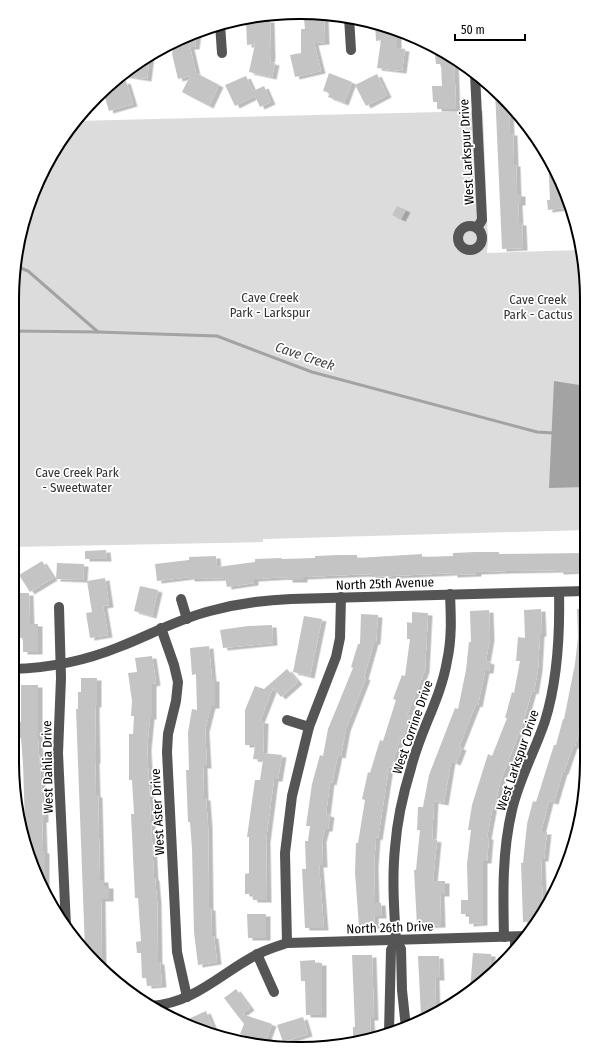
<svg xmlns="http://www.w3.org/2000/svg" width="599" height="1061" font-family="'Fira Sans Condensed',sans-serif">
	<defs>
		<filter id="shadow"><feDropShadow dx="4.5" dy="2.5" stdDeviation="0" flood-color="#0004"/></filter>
	</defs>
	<rect width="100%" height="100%" fill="#fff"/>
	<polygon fill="#dcdcdc" points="483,111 488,241 487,253 580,250 586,280 586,530 263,539 263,542 12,547 13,280 27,207 60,140 75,121"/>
	<polygon fill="#a3a3a3" points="554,381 586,386 586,487 549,488"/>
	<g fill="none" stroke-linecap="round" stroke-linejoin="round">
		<g stroke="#a3a3a3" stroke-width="3">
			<polyline points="16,266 28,271 98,332"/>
			<polyline points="13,331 98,332 217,336 312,372 537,432 554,433"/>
		</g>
	</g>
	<g fill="#c4c4c4" filter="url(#shadow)">
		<polygon points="309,13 324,14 325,42 314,43 321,71 295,77 290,55 301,53 301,29 305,29 304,19 309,19"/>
		<polygon points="246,20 270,20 271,55 270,62 275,63 272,77 249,72 255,44 247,45"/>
		<polygon points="375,23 397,30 397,48 405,49 402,71 377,68 381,40 376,41"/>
		<polygon points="197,32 195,47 190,47 196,73 219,85 209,106 182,92 190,76 178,79 172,54 175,42"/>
		<polygon points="435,53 445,53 454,58 456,109 437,109 437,102 433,102 432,86 442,86 441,64 436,64"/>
		<polygon points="150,55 147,79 122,75 140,61"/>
		<polygon points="329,73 352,82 344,103 328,97 330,93 323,91"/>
		<polygon points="377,74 387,95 366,106 355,85"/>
		<polygon points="246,76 253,91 264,86 271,102 260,107 255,96 235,106 225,85"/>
		<polygon points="126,81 133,104 109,111 103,91 109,86"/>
		<polygon points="495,90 509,104 510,133 513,133 514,164 516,164 517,194 521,194 521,203 518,203 519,223 522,223 523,248 502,249"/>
		<polygon points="548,155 548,156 572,207 548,210 547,200 550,200"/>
		<polygon points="397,206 406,210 401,219 392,215"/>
		<polygon points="106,550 107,559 85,559 85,551"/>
		<polygon points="476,552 499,552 499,554 586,553 586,567 583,567 583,571 559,572 559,570 506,571 477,572 477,574 453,575 453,573 371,577 371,574 303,577 303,580 288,580 288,577 254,579 254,583 227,587 225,578 190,579 190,577 157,581 155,564 189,560 189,557 216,556 217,567 255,562 255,559 281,558 282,559 315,558 315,556 339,555 357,555 357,558 422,554 422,557 453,556 453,553"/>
		<polygon points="42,561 53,578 30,592 19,575"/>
		<polygon points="57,563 84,564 83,580 56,579"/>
		<polygon points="105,578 109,605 103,606 108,635 90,638 86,613 92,612 87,581"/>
		<polygon points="140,586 158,590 152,616 134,611"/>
		<polygon points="12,593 29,593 30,624 38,624 38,652 23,652 23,638 18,638 17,621 12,621"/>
		<polygon points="541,609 542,634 540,634 538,669 534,692 532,691 523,723 500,782 495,806 493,805 487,837 489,837 487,861 483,861 483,923 469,924 469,914 461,914 461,900 468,900 467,864 471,830 468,830 472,805 488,754 492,756 507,718 505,718 512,692 514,693 520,661 516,661 518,637 525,638 524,610"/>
		<polygon points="577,609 586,609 586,691 581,724 575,746 573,746 564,772 563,772 554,802 549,801 541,832 547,832 544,859 541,859 543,913 538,921 523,922 521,863 523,863 527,824 533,801 536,802 554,745 556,745 563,719 564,719 575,664 578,637"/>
		<polygon points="489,610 490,638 486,661 490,662 489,671 485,671 478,705 476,704 459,747 462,748 456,763 451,761 444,803 434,801 432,839 437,840 433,881 445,881 445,894 440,894 441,925 417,926 414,870 416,870 420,830 417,830 418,807 423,807 429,775 455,708 458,709 466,670 469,642 471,642 470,611"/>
		<polygon points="412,612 428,613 425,670 407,715 410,716 403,737 401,736 391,768 389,767 378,838 376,837 374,866 375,903 381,903 382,916 374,916 375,926 359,927 355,872 356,843 358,843 365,800 362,799 368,772 370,773 380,740 383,741 396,700 393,699 402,675 405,676 410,639 407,639 407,622 412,623"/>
		<polygon points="361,614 378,615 376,642 374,642 364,677 366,678 346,729 341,756 338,755 332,783 330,782 326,814 330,815 328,829 325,829 322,840 323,865 319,865 324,928 305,928 302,869 306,869 305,841 308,841 310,826 306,826 312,784 320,755 323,756 328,729 353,668 351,667 358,644 360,644"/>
		<polygon points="304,616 322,619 310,676 293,672"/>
		<polygon points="272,625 273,643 223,648 220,630 248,626"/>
		<polygon points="209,646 212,679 215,679 215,706 211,706 205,730 207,766 203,766 204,798 206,798 208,825 209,908 211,908 212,936 214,936 217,962 198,965 194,932 192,849 190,822 188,822 186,770 189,770 188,732 192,709 197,710 196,674 192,675 190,648"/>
		<polygon points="152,656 156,683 152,684 152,717 150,717 147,748 154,878 155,878 157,901 158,962 160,962 162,985 147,986 146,978 142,978 141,953 137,953 136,942 141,941 138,898 135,898 131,814 134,814 132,780 129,780 129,734 133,734 134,716 131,716 132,701 128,673 137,672 135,658"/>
		<polygon points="287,669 298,682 281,697 273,688 260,721 264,721 263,753 282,755 278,779 274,779 266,840 267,900 253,900 252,894 245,894 245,874 249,873 249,837 247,837 255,780 260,780 263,760 253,759 255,745 245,745 245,710 255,686 264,689"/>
		<polygon points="81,678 97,678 97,705 95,705 96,761 95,761 96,795 98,795 100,880 104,880 104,886 109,886 109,899 101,899 102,965 85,950 76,709 78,709 78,692 81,692"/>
		<polygon points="21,685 38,685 38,740 42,796 44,796 44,820 42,820 43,851 45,851 45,887 28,855 23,830 23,825 25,825 23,764 21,738 18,738 18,722 21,722"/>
		<polygon points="247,914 266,914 266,938 248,938"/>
		<polygon points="473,953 491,954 490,977 480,977 482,982 470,989"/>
		<polygon points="352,955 372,955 374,1018 370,1018 371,1036 353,1040 353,1027 355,1027"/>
		<polygon points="418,956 439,956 440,978 435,978 436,1010 428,1015 421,1016"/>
		<polygon points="315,960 315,963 322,963 322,1015 306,1015 305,981 301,981 300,961"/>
		<polygon points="236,989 250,1008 242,1014 272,1024 265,1043 240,1034 244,1024 224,998"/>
		<polygon points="206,1011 214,1030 209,1032 184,1021"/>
		<polygon points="303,1017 308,1034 283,1042 277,1025"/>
	</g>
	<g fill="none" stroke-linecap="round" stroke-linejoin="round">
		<g stroke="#555" stroke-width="10">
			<polyline points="349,17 351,50"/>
			<polyline points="220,24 222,53"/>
			<polyline points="475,74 482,220 477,228"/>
			<circle cx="470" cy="238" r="12"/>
			<polyline points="181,599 187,619"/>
			<polyline points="59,607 61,678 58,753 66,926"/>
			<polyline points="161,628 174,665 178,682 176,701 168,734 167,752 177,952 187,997"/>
			<path d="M12 669C49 668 85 661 119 647 150 635 178 619 210 611 236 604 264 600 291 599L586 591"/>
			<polyline points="287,720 309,727"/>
			<path d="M504 937C503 894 502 852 512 810 519 779 535 751 545 721 558 679 560 635 559 592"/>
			<polyline points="515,937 515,948"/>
			<polyline points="287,943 285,853 292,796 309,727 336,657 340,638 341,597"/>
			<polyline points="257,954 274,992"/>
			<path d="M151 1006C195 1003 222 972 258 954 268 949 278 946 287 943L525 936"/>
			<path d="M406 1028 402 990 401 949 396 940C394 909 392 878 395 848 397 821 403 794 411 768 420 731 441 698 447 661 452 639 451 617 450 594"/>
			<polyline points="389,1032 391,950 396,940"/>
		</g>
	</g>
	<g text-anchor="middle" stroke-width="3.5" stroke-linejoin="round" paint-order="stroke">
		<g font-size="13" fill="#000" stroke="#fff">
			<text transform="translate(466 152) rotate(-93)" y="5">West Larkspur Drive</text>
			<text transform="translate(385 583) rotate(-2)" y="5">North 25th Avenue</text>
			<text transform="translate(412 727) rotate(-71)" y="5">West Corrine Drive</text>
			<text transform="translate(517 760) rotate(-71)" y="5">West Larkspur Drive</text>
			<text transform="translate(47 767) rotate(-91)" y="5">West Dahlia Drive</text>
			<text transform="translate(157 812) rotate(-93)" y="5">West Aster Drive</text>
			<text transform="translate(390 927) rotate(-2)" y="5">North 26th Drive</text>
		</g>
		<g font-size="13" fill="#333" stroke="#fff">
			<text x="270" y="302">Cave Creek<tspan x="270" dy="15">Park - Larkspur</tspan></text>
			<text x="538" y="304">Cave Creek<tspan x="538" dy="15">Park - Cactus</tspan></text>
			<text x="77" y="477">Cave Creek Park<tspan x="77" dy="15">- Sweetwater</tspan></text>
		</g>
		<g font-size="14" font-style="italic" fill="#444" stroke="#fff">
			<text transform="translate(305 356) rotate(19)" y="5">Cave Creek</text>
		</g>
	</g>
	<path d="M0 0H599V1061H0ZM299 19H300A280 280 0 0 1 580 299V762A280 280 0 0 1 300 1042H299A280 280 0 0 1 19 762V299A280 280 0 0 1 299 19Z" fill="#fff" fill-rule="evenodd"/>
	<path fill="none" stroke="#000" stroke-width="2" d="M299 19H300A280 280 0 0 1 580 299V762A280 280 0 0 1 300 1042H299A280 280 0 0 1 19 762V299A280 280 0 0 1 299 19Z"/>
	<path d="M455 34v6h70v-6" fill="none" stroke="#000000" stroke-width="2"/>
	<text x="461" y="34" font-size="12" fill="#000000" stroke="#ffffff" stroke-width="3" paint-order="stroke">50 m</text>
</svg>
